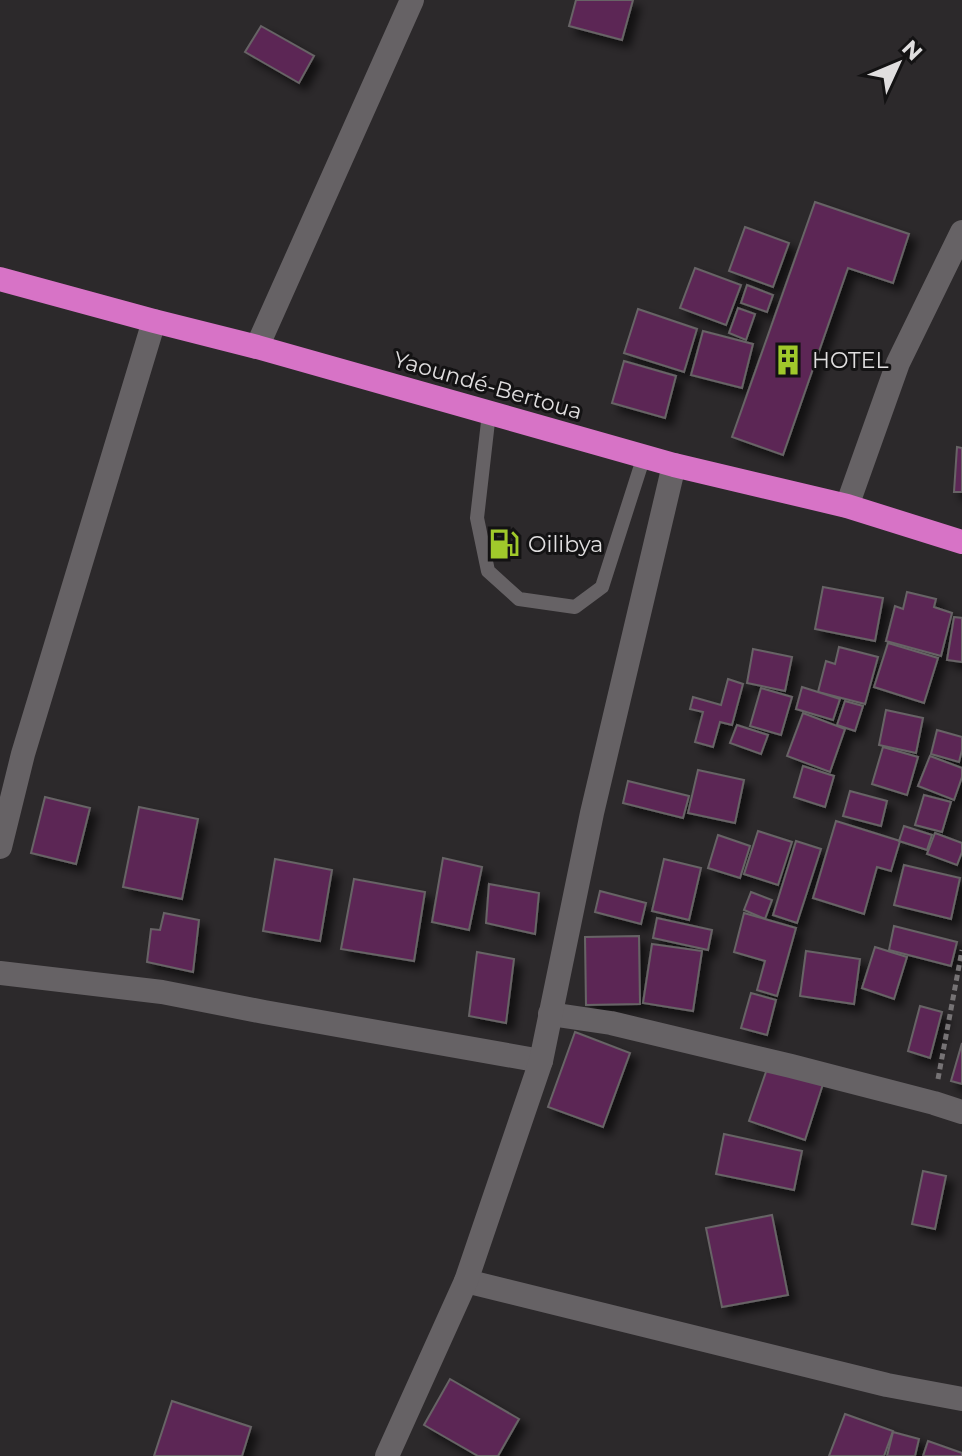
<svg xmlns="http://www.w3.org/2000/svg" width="962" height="1456" font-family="Montserrat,sans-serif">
	<defs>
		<filter id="shadow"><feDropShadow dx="7" dy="7" stdDeviation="4" flood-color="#0009"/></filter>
	</defs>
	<rect width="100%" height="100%" fill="#2c292b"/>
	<g fill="#5c2854" stroke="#676466" stroke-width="2" filter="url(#shadow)">
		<polygon points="576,0 633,0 622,40 569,26"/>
		<polygon points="261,26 314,56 299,83 245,52"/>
		<polygon points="815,202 909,234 893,283 848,268 783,455 732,437"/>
		<polygon points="745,227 789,243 773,287 729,271"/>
		<polygon points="695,268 741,285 726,325 680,308"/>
		<polygon points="747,285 773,295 767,312 741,303"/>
		<polygon points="738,308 755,314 746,340 729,333"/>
		<polygon points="638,309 697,329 684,372 624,353"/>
		<polygon points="703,331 753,344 742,388 691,375"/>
		<polygon points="624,361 676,376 665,418 612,403"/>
		<polygon points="957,447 962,448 962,492 954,492"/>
		<polygon points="823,587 883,598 875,641 815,629"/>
		<polygon points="907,592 936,599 934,607 952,613 941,656 886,641 895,606 903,609"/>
		<polygon points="954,617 962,618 962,662 947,660"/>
		<polygon points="888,643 938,658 924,703 874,687"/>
		<polygon points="839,647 878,657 865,704 818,692 826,661 835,664"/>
		<polygon points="753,649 792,657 785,691 747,683"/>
		<polygon points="728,679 743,684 732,725 720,722 713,747 695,742 703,712 690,709 693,697 721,705"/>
		<polygon points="802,687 840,699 833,720 796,709"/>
		<polygon points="761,688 792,697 781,735 750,726"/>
		<polygon points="845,701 863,706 855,731 837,725"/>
		<polygon points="886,710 923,718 916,753 879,745"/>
		<polygon points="803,713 845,729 830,772 787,756"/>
		<polygon points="737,725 768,735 761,754 730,743"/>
		<polygon points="937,730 962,737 962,750 959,762 931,754"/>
		<polygon points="883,747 918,757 907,795 872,784"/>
		<polygon points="930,756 962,768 962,777 954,800 918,786"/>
		<polygon points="803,766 834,776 825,807 794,797"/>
		<polygon points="698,770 744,780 735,823 688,813"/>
		<polygon points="628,781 689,796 683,818 623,803"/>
		<polygon points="850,791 887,801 881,826 843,816"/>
		<polygon points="924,795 951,802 942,832 915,825"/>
		<polygon points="45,797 90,808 76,864 31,853"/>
		<polygon points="139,807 198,819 182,899 123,887"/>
		<polygon points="836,821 900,841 891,871 877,867 864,914 813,898"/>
		<polygon points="904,826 932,835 927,850 899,841"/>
		<polygon points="758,831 792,842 778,885 744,874"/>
		<polygon points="935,833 962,843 962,852 957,865 927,854"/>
		<polygon points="718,835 750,846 740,878 708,868"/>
		<polygon points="796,841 821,849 797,923 773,915"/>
		<polygon points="443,858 482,867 469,930 432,922"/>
		<polygon points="275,859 332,870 320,941 263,931"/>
		<polygon points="664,859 701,868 689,920 652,911"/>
		<polygon points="904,865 960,878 951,919 894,905"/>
		<polygon points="354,879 425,892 414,961 341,949"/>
		<polygon points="489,884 539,893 535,934 486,923"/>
		<polygon points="600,891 646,903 641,924 595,912"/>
		<polygon points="751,892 772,900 765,919 744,910"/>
		<polygon points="164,913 199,920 193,972 147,962 151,929 160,930"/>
		<polygon points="744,913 796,928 777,996 757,990 765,961 734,952"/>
		<polygon points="657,918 712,930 708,950 653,938"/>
		<polygon points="894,926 957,942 951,966 889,950"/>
		<polygon points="639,936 640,1004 586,1005 585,937"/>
		<polygon points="652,944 702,951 693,1011 643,1003"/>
		<polygon points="875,947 907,957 894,999 862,988"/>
		<polygon points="806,951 860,959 854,1004 800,996"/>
		<polygon points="477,952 514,959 506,1023 469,1016"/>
		<polygon points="751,993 776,1000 767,1035 741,1028"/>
		<polygon points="920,1006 942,1012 930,1058 908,1051"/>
		<polygon points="575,1032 630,1053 603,1127 548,1107"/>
		<polygon points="962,1043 962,1084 951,1081"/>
		<polygon points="768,1066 823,1084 805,1140 749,1121"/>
		<polygon points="724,1134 802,1151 794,1190 716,1174"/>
		<polygon points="923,1171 946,1176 935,1229 912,1224"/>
		<polygon points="772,1215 788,1295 722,1307 706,1228"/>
		<polygon points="450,1379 519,1419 498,1456 478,1456 424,1425"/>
		<polygon points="172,1401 251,1427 242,1456 154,1456"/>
		<polygon points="845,1414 893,1431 884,1456 829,1456"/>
		<polygon points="893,1432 919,1439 915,1456 887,1456"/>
		<polygon points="928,1441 962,1453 962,1456 923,1456"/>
	</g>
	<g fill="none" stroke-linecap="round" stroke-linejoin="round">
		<polyline stroke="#767375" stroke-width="5" stroke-dasharray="6 4" stroke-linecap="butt" points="938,1079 962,950"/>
		<polyline stroke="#666265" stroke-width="14" points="489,413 477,518 488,571 519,599 575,607 602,587 644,456"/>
		<g stroke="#666265" stroke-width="24">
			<polyline points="257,347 412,0"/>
			<polyline points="847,506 898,363 962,232"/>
			<polyline points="0,847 23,754 154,321"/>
			<polyline points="0,973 162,992 264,1012 541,1061"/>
			<polyline points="550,1014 611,1023 791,1066 934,1103 962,1112"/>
			<polyline points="466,1281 887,1385 962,1399"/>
			<polyline points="387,1456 466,1281 541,1061 592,813 674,465"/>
		</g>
		<polyline stroke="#d773c6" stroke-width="24" points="0,279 154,321 257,347 674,465 847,506 962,542"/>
	</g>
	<defs>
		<g id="building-bare" transform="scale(2.4)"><path d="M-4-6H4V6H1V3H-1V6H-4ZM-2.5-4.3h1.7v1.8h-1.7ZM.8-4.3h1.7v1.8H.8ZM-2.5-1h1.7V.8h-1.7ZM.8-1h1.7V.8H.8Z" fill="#a0c92b" stroke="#131213" stroke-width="2.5" paint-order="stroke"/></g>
		<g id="fuel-bare" transform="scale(2.4)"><path d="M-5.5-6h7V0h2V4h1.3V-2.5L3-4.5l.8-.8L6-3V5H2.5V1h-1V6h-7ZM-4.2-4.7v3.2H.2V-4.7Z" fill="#a0c92b" stroke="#131213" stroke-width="2.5" paint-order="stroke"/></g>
	</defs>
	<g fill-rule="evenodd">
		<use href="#building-bare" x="788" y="360"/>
		<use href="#fuel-bare" x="504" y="544"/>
	</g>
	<g text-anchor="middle" stroke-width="6" stroke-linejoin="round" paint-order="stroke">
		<g font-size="22" fill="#e0dedf" stroke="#131213" text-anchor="start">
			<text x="812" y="368">HOTEL</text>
			<text x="528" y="552">Oilibya</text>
		</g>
		<g font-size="22" fill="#e0dedf" stroke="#131213">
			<text transform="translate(488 385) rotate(16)" y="8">Yaoundé-Bertoua</text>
		</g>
	</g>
	<g transform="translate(898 64) rotate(46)" stroke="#131213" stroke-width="6" paint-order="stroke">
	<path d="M0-6L14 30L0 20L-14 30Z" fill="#e0dedf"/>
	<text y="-12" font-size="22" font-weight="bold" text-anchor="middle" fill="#e0dedf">N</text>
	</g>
</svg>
